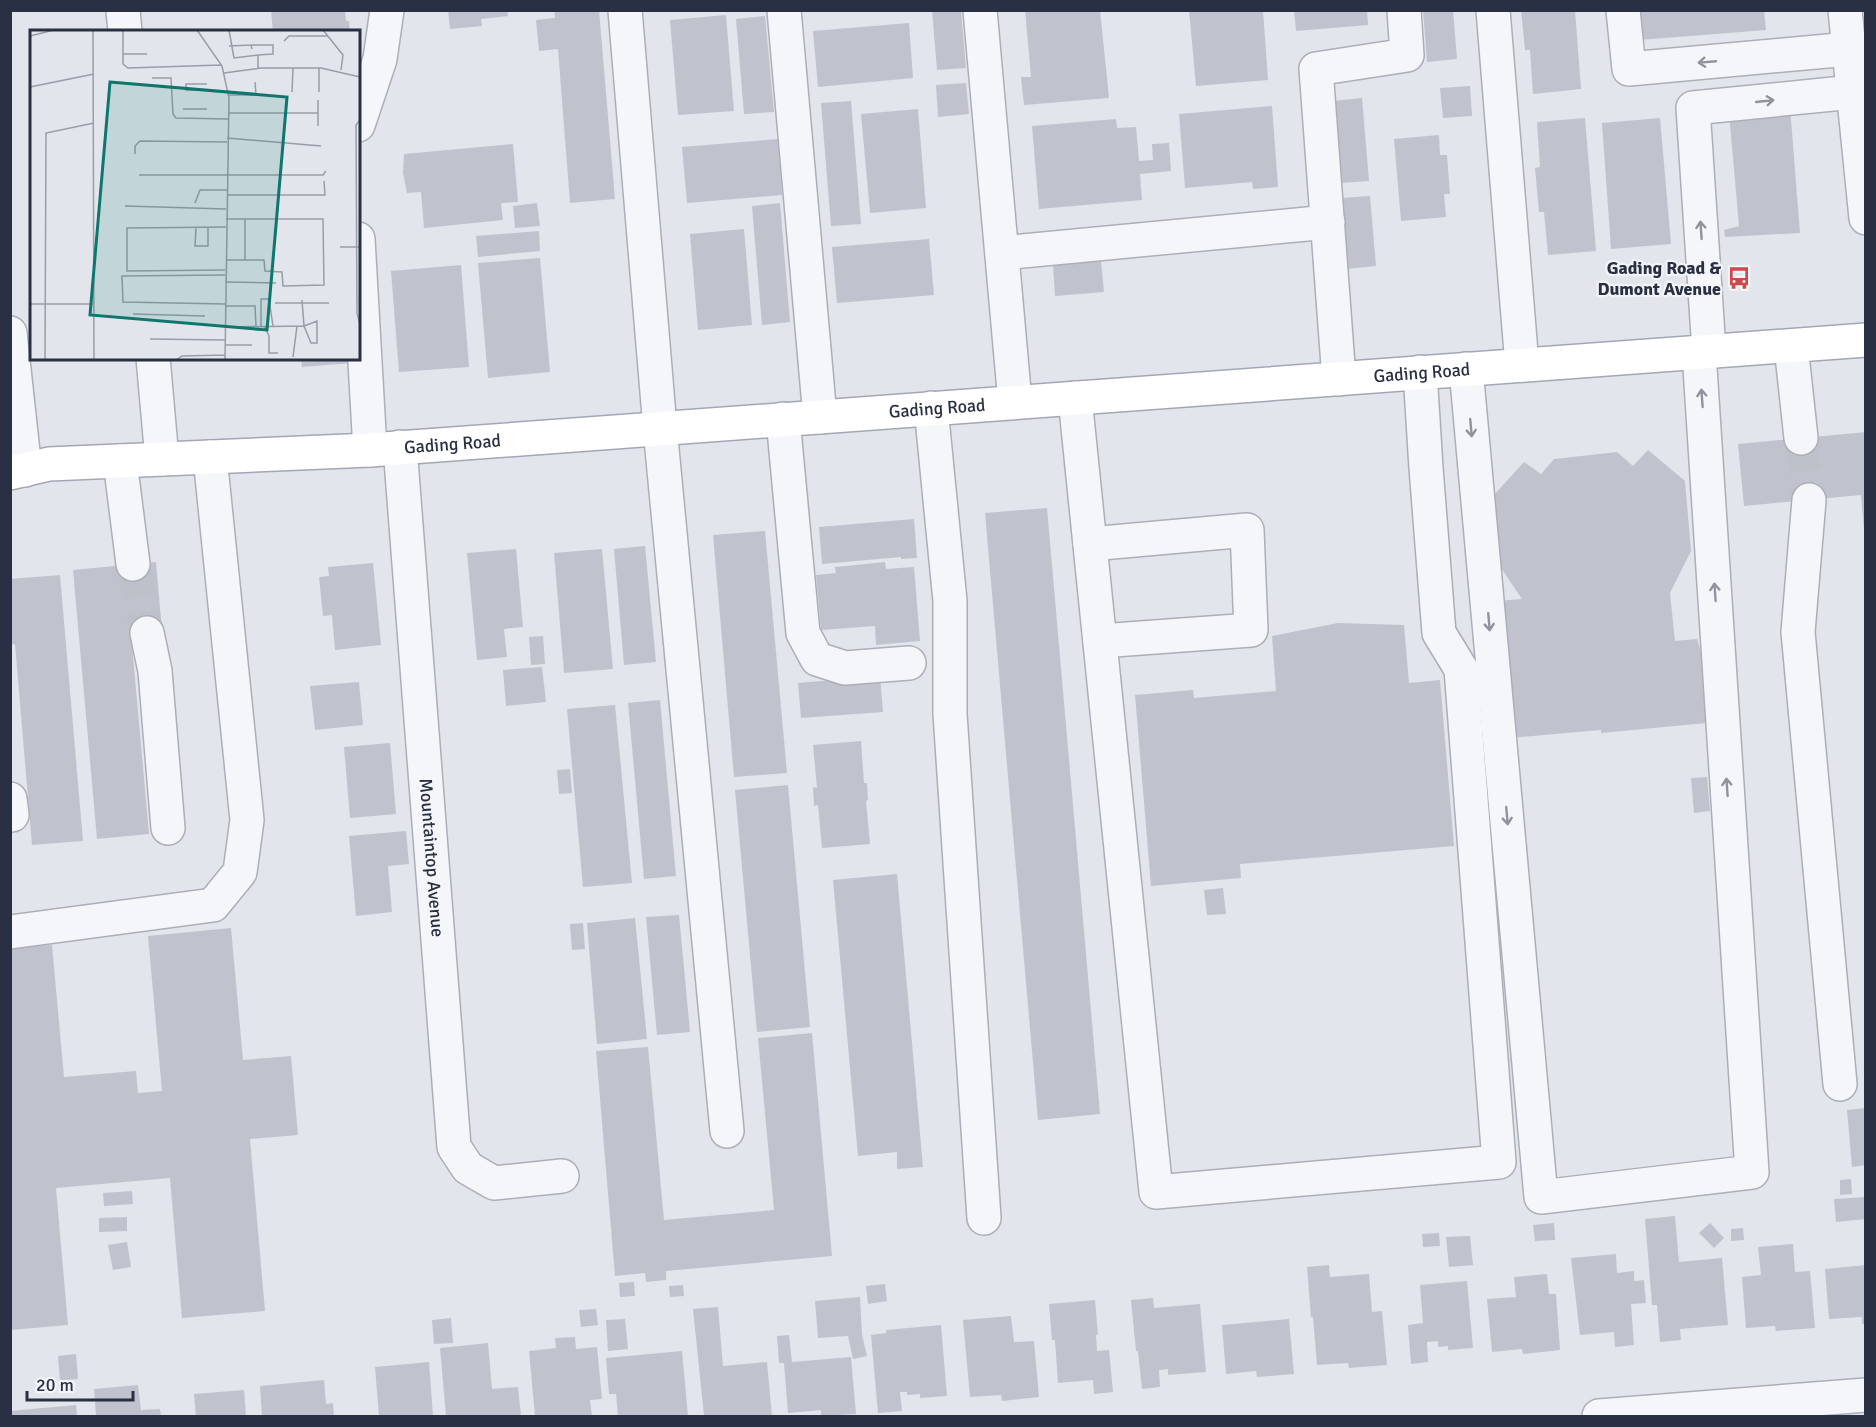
<svg xmlns="http://www.w3.org/2000/svg" width="1876" height="1427" font-family="Signika,sans-serif">
	<rect width="100%" height="100%" fill="#e2e5eb"/>
	<g fill="#c0c3ce">
		<polygon points="271,10 345,10 346,21 349,21 350,32 273,32"/>
		<polygon points="448,10 507,10 508,16 481,19 482,26 450,29"/>
		<polygon points="554,10 599,10 615,199 570,203 558,49 539,51 536,20 555,18"/>
		<polygon points="932,10 961,10 966,68 937,70"/>
		<polygon points="1025,10 1100,10 1109,98 1024,105 1021,77 1031,77"/>
		<polygon points="1189,10 1263,10 1268,80 1196,86"/>
		<polygon points="1294,10 1367,10 1368,25 1296,31"/>
		<polygon points="1423,10 1453,10 1457,59 1427,62"/>
		<polygon points="1521,10 1575,10 1581,89 1533,94 1530,50 1525,50"/>
		<polygon points="1637,10 1764,10 1766,30 1639,40"/>
		<polygon points="726,15 734,111 678,115 670,20"/>
		<polygon points="765,16 774,112 744,114 736,19"/>
		<polygon points="909,23 913,78 818,87 813,31"/>
		<polygon points="966,83 969,114 938,117 936,85"/>
		<polygon points="1470,86 1472,116 1443,118 1440,88"/>
		<polygon points="1362,98 1369,181 1341,183 1333,101"/>
		<polygon points="851,101 861,224 831,226 821,103"/>
		<polygon points="1272,106 1278,187 1253,189 1252,182 1185,188 1179,114"/>
		<polygon points="1790,107 1800,233 1725,237 1724,230 1739,226 1729,113"/>
		<polygon points="918,109 926,208 870,213 861,114"/>
		<polygon points="1585,118 1596,251 1548,255 1544,212 1539,212 1535,168 1540,167 1537,122"/>
		<polygon points="1660,118 1671,244 1611,249 1602,123"/>
		<polygon points="1116,119 1117,128 1136,127 1139,161 1153,160 1152,144 1169,143 1171,171 1140,174 1142,200 1039,209 1032,126"/>
		<polygon points="1439,135 1440,155 1447,155 1450,194 1444,194 1446,217 1401,221 1394,139"/>
		<polygon points="778,139 782,195 687,203 682,147"/>
		<polygon points="513,144 518,202 501,203 503,220 424,228 421,192 407,193 403,173 404,154"/>
		<polygon points="1370,196 1376,266 1346,269 1341,198"/>
		<polygon points="537,203 540,226 515,228 513,206"/>
		<polygon points="780,203 790,322 762,325 752,206"/>
		<polygon points="744,229 752,325 698,330 690,234"/>
		<polygon points="539,231 540,251 478,257 476,236"/>
		<polygon points="929,239 934,295 837,303 832,247"/>
		<polygon points="540,258 550,372 488,378 478,263"/>
		<polygon points="1101,261 1104,292 1055,296 1053,264"/>
		<polygon points="461,265 469,367 399,372 391,271"/>
		<polygon points="301,358 351,358 352,363 302,367"/>
		<polygon points="1866,432 1866,530 1864,530 1861,495 1744,506 1738,444"/>
		<polygon points="1648,450 1685,481 1691,551 1670,593 1675,641 1697,639 1710,682 1706,723 1601,733 1601,730 1510,738 1497,601 1522,599 1499,565 1493,496 1524,462 1541,474 1554,459 1617,452 1633,466"/>
		<polygon points="1047,508 1100,1114 1038,1120 985,513"/>
		<polygon points="914,519 917,558 901,559 901,557 822,564 819,527"/>
		<polygon points="765,531 787,773 734,777 713,535"/>
		<polygon points="645,546 656,662 624,665 614,549"/>
		<polygon points="516,549 523,627 504,629 507,657 477,660 467,553"/>
		<polygon points="602,549 613,669 564,673 554,553"/>
		<polygon points="156,562 162,631 131,634 149,834 97,839 73,570"/>
		<polygon points="885,562 886,569 914,567 920,641 876,645 875,626 821,630 816,575 836,573 835,567"/>
		<polygon points="373,563 381,645 335,650 332,615 323,616 319,577 329,576 328,567"/>
		<polygon points="60,575 83,841 32,845 15,644 10,645 10,579"/>
		<polygon points="1338,623 1404,625 1409,683 1440,680 1454,846 1240,864 1241,878 1151,886 1135,695 1193,690 1194,698 1276,691 1272,636"/>
		<polygon points="543,636 545,664 531,665 529,637"/>
		<polygon points="542,667 546,702 506,706 503,670"/>
		<polygon points="880,676 883,712 801,718 798,683"/>
		<polygon points="359,682 363,725 315,730 310,686"/>
		<polygon points="660,700 676,876 644,879 628,703"/>
		<polygon points="615,705 632,883 583,887 567,709"/>
		<polygon points="861,741 864,783 867,783 868,800 866,801 870,844 822,848 818,805 814,806 813,787 817,788 813,745"/>
		<polygon points="390,743 396,814 350,818 344,747"/>
		<polygon points="570,769 572,793 559,794 557,770"/>
		<polygon points="1707,777 1710,811 1694,813 1691,778"/>
		<polygon points="788,785 810,1027 757,1032 735,790"/>
		<polygon points="406,831 409,864 388,866 392,912 356,916 349,836"/>
		<polygon points="897,874 923,1167 897,1169 897,1152 858,1156 833,880"/>
		<polygon points="1223,888 1226,914 1207,915 1204,890"/>
		<polygon points="679,915 690,1032 657,1035 646,917"/>
		<polygon points="635,918 647,1039 597,1044 587,923"/>
		<polygon points="583,923 585,949 572,950 570,924"/>
		<polygon points="231,928 243,1060 291,1056 298,1135 250,1139 265,1311 182,1318 170,1178 56,1188 68,1325 10,1330 10,948 52,945 64,1077 136,1071 138,1093 162,1091 148,936"/>
		<polygon points="812,1033 832,1256 666,1271 666,1280 646,1282 645,1273 615,1276 596,1051 648,1047 664,1220 774,1210 758,1038"/>
		<polygon points="1866,1108 1866,1165 1852,1167 1847,1110"/>
		<polygon points="1851,1179 1852,1194 1840,1195 1840,1180"/>
		<polygon points="132,1191 133,1204 104,1206 103,1193"/>
		<polygon points="1866,1197 1866,1219 1836,1222 1834,1199"/>
		<polygon points="1675,1216 1679,1262 1722,1258 1728,1325 1680,1329 1681,1340 1660,1342 1657,1305 1652,1305 1645,1219"/>
		<polygon points="127,1217 127,1231 99,1232 99,1218"/>
		<polygon points="1554,1223 1555,1240 1535,1241 1533,1225"/>
		<polygon points="1710,1223 1724,1238 1714,1248 1699,1233"/>
		<polygon points="1743,1228 1744,1240 1731,1241 1731,1229"/>
		<polygon points="1439,1233 1440,1246 1423,1247 1422,1234"/>
		<polygon points="1470,1236 1473,1265 1449,1267 1446,1237"/>
		<polygon points="127,1242 131,1267 113,1270 108,1245"/>
		<polygon points="1793,1244 1795,1272 1810,1271 1815,1328 1776,1331 1775,1326 1746,1328 1742,1277 1761,1275 1758,1247"/>
		<polygon points="1616,1254 1617,1273 1634,1271 1634,1281 1644,1280 1646,1303 1631,1304 1634,1345 1615,1347 1614,1332 1580,1335 1571,1258"/>
		<polygon points="1329,1265 1330,1277 1369,1274 1372,1312 1382,1311 1387,1365 1349,1368 1348,1363 1317,1365 1313,1317 1311,1317 1307,1267"/>
		<polygon points="1866,1265 1866,1324 1862,1324 1862,1317 1829,1319 1825,1269"/>
		<polygon points="1547,1274 1549,1294 1556,1294 1560,1350 1523,1354 1522,1349 1492,1352 1487,1299 1516,1297 1514,1277"/>
		<polygon points="1467,1281 1473,1348 1448,1350 1448,1346 1438,1347 1438,1341 1427,1342 1428,1362 1411,1364 1408,1325 1423,1323 1420,1285"/>
		<polygon points="634,1282 635,1296 620,1297 619,1283"/>
		<polygon points="885,1284 887,1301 868,1304 866,1286"/>
		<polygon points="683,1285 684,1296 670,1297 669,1286"/>
		<polygon points="860,1297 862,1335 867,1356 853,1359 848,1336 818,1338 815,1301"/>
		<polygon points="1153,1298 1154,1308 1200,1304 1206,1372 1168,1375 1168,1369 1159,1370 1160,1387 1142,1389 1138,1351 1136,1351 1131,1300"/>
		<polygon points="1095,1300 1098,1335 1096,1335 1097,1351 1109,1350 1113,1392 1094,1394 1093,1380 1058,1383 1055,1340 1052,1340 1049,1304"/>
		<polygon points="718,1307 723,1366 767,1362 772,1416 704,1416 693,1309"/>
		<polygon points="596,1309 598,1325 581,1327 579,1310"/>
		<polygon points="1011,1316 1014,1342 1034,1341 1039,1397 1002,1401 1001,1395 970,1397 963,1320"/>
		<polygon points="451,1318 453,1343 434,1344 432,1320"/>
		<polygon points="625,1319 628,1349 608,1351 606,1320"/>
		<polygon points="1289,1319 1294,1374 1257,1377 1256,1371 1226,1374 1222,1325"/>
		<polygon points="941,1325 947,1396 920,1398 920,1394 907,1395 907,1392 900,1392 902,1411 878,1413 871,1335 886,1333 886,1330"/>
		<polygon points="789,1335 792,1362 851,1357 856,1414 821,1416 821,1410 788,1413 784,1363 779,1363 777,1336"/>
		<polygon points="575,1337 576,1349 597,1347 602,1399 590,1400 592,1416 535,1416 529,1351 556,1348 555,1338"/>
		<polygon points="488,1343 492,1389 518,1387 521,1416 446,1416 440,1348"/>
		<polygon points="682,1351 688,1416 660,1416 660,1415 618,1416 616,1394 609,1394 606,1358"/>
		<polygon points="76,1354 78,1379 60,1381 58,1356"/>
		<polygon points="429,1362 433,1416 379,1416 375,1367"/>
		<polygon points="324,1380 326,1404 333,1403 334,1416 262,1416 260,1386"/>
		<polygon points="138,1385 141,1410 160,1409 161,1416 96,1416 94,1389"/>
		<polygon points="244,1390 246,1416 196,1416 194,1394"/>
		<polygon points="76,1405 77,1416 10,1416 10,1411"/>
	</g>
	<g fill="none" stroke-linecap="round" stroke-linejoin="round">
		<g stroke="#bdc1c9" stroke-width="33" stroke-dasharray="33 16" stroke-linecap="butt">
			<polyline points="1801,438 1809,500"/>
			<polyline points="133,564 147,633"/>
		</g>
		<g stroke="#abafb9" stroke-width="36">
			<g id="minor">
				<polyline points="123,10 125,32"/>
				<polyline points="625,10 660,428 727,1131"/>
				<polyline points="784,10 820,417"/>
				<polyline points="980,10 1015,402"/>
				<polyline points="1493,10 1522,365"/>
				<polyline points="1623,10 1629,69 1849,49"/>
				<polyline points="1845,10 1866,218"/>
				<polyline points="358,125 380,59 387,10"/>
				<polyline points="358,239 370,450"/>
				<polyline points="1002,253 1328,222"/>
				<polyline points="10,333 25,470"/>
				<polyline points="1791,346 1801,438"/>
				<polyline points="1709,351 1693,108 1853,92"/>
				<polyline points="153,358 162,459"/>
				<polyline points="1466,369 1541,1197 1752,1172 1699,352"/>
				<polyline points="1339,379 1316,69 1407,55 1404,10"/>
				<polyline points="1075,398 1156,1192 1499,1162 1461,669 1439,633 1426,468 1420,372"/>
				<polyline points="931,408 950,601 950,714 984,1218"/>
				<polyline points="783,419 803,633 817,659 845,668 909,663"/>
				<path id="s1" d="M400 447 454 1147 468 1168 494 1183 562 1176"/>
				<polyline points="120,461 133,564"/>
				<polyline points="1809,500 1798,632 1840,1084"/>
				<polyline points="1090,544 1247,530 1251,630 1100,641"/>
				<polyline points="147,633 155,671 168,828"/>
				<polyline points="10,799 12,815 10,815"/>
				<polyline points="10,932 213,905 240,872 247,820 210,457"/>
				<polyline points="1599,1416 1866,1395"/>
			</g>
		</g>
		<g stroke="#a2a7b6" stroke-width="36">
			<g id="major">
				<path id="s2" d="M10 473 49 464 370 450 1866 340"/>
			</g>
		</g>
		<use href="#minor" stroke="#f5f6f9" stroke-width="33"/>
		<use href="#major" stroke="#fff" stroke-width="33"/>
	</g>
	<defs><path id="oneway-shaft" d="M-6 0H5M1.5-3L5.5 0L1.5 3" fill="none" stroke-width="1.6" stroke-linecap="round" stroke-linejoin="round" transform="scale(1.5)"/></defs>
	<g stroke="#90939e">
		<use href="#oneway-shaft" transform="translate(1707 62) rotate(175)"/>
		<use href="#oneway-shaft" transform="translate(1765 101) rotate(-6)"/>
		<use href="#oneway-shaft" transform="translate(1701 230) rotate(-94)"/>
		<use href="#oneway-shaft" transform="translate(1702 398) rotate(-94)"/>
		<use href="#oneway-shaft" transform="translate(1471 428) rotate(85)"/>
		<use href="#oneway-shaft" transform="translate(1715 592) rotate(-94)"/>
		<use href="#oneway-shaft" transform="translate(1489 622) rotate(85)"/>
		<use href="#oneway-shaft" transform="translate(1727 787) rotate(-94)"/>
		<use href="#oneway-shaft" transform="translate(1507 816) rotate(85)"/>
	</g>
	<defs>
		<g id="bus-bare" transform="scale(1.8)"><path d="M-5-6H5V4H4V6H2V4H-2V6H-4V4H-5ZM-3.5-4V0h7V-4ZM-3.5 1.2v1.5H-2V1.2ZM2 1.2v1.5H3.5V1.2Z" fill="#cf484b" stroke="#f2f4f8" stroke-width="2.5" paint-order="stroke"/></g>
	</defs>
	<g fill-rule="evenodd">
		<use href="#bus-bare" x="1739" y="278"/>
	</g>
	<g text-anchor="middle" stroke-width="4.5" stroke-linejoin="round" paint-order="stroke">
		<g font-size="18" font-weight="bold" fill="#2a3043" stroke="#f2f4f8" text-anchor="end">
			<text x="1721" y="274">Gading Road &amp;<tspan x="1721" dy="21">Dumont Avenue</tspan></text>
		</g>
		<g font-size="18" fill="#2a3043" stroke="#f2f4f8">
			<text dy="6" stroke="none"><textPath href="#s2" startOffset="1416">Gading Road</textPath></text>
			<text dy="6" stroke="none"><textPath href="#s2" startOffset="930">Gading Road</textPath></text>
			<text dy="6" stroke="none"><textPath href="#s2" startOffset="444">Gading Road</textPath></text>
			<text dy="6" stroke="none"><textPath href="#s1" startOffset="412">Mountaintop Avenue</textPath></text>
		</g>
	</g>
	<g transform="translate(30 30)">
		<rect width="330" height="330" fill="#e2e5eb"/>
		<path fill="none" stroke="#989da8" stroke-width="1.5" d="M63 0 64 330M93 0V34L98 38 191 35M167 0 192 36 199 68 195 330M199 0 204 28 228 25V38M293 0 313 25 311 40M0 6 24 0M254 11 259 6H298M221 15H243V24L228 25M199 16 221 15 222 19M93 24H117M194 43 231 38H291L330 47M122 48H141L143 84 146 88 198 89M177 54H156V60H177M0 57 64 44M262 62 263 38M289 62V38M199 65H226L225 52M288 70V96M153 79H177M198 83H288M330 90 326 95 327 283 330 294M197 108 291 116M105 124V116L110 111 197 112M109 145H293L296 141M197 165H295L294 151M165 173 170 160H197M95 176 196 179M215 189V230M166 197 165 216H178V197M310 217H329M196 230H234L235 241 252 242 253 256 294 255 293 189H196M195 240 97 241V198L196 197M195 252 246 253M272 270 274 296 281 313H287V291L274 296M245 273H299M0 274H64M195 274 93 272 92 246 195 245M195 276H225L226 296M103 284 175 286M231 296V269H239L243 296M234 296 239 306V323H248M195 297 274 296M120 309 195 310M195 315H222M263 327 267 296M15 330 16 103 64 93M146 330 152 326 195 325"/>
		<path fill="#0f766e" fill-opacity="0.15" stroke="#0f766e" stroke-width="3" d="M80 52 257 67 237 300 60 285Z"/>
		<rect width="330" height="330" fill="none" stroke="#2a3043" stroke-width="3"/>
	</g>
	<rect width="1876" height="1427" fill="none" stroke="#2a3043" stroke-width="24"/>
	<path d="M27 1391v9h106v-9" fill="none" stroke="#2a3043" stroke-width="3"/>
	<text x="36" y="1391" font-size="18" fill="#2a3043" stroke="#f2f4f8" stroke-width="4.5" paint-order="stroke">20 m</text>
</svg>
